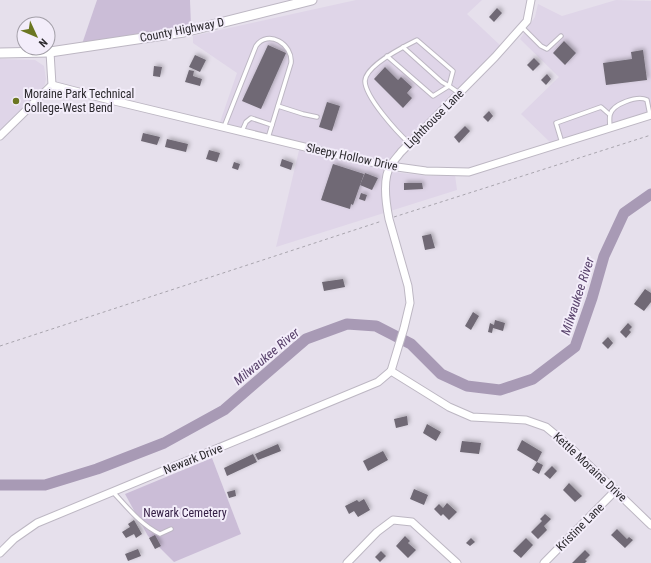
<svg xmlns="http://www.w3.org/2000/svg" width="651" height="563" font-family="'Roboto Condensed',sans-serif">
	<defs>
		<filter id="shadow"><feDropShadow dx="2" dy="-2" stdDeviation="2" flood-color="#0004"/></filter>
	</defs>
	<rect width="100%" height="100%" fill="#e6e0ec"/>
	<g fill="#dfd5e8">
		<polygon points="356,0 482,0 467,14 502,47 400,148 383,169 401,173 429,176 455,175 457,190 276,247 301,142 220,122 237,73 193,43 193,36"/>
		<polygon points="616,0 651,1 651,112 552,144 521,114 559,77 520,39 535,17 538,4 562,16"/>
		<polygon points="0,59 35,60 44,66 46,79 45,84 40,92 0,133"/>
	</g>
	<g fill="#cbbdd7">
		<polygon points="97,0 190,0 191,26 82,44"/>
		<polygon points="212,458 241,534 174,562 148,536 125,494"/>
	</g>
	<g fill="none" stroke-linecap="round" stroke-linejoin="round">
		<polyline stroke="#a89ab5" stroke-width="11" points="0,485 45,485 97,469 164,443 224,410 306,339 347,324 376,326 411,344 441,374 467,386 500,390 533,379 575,347 592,298 604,256 624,213 651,194"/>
	</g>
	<g fill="#6f6974" filter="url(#shadow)">
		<polygon points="497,8 502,13 494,22 489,17"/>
		<polygon points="564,41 576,53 565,65 553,53"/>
		<polygon points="268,45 286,53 261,109 242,101"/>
		<polygon points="643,50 647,80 606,85 603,63 632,59 631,52"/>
		<polygon points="195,55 206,60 200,72 189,67"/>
		<polygon points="534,58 540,64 533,71 527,65"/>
		<polygon points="154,66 162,67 160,77 153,76"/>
		<polygon points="385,67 398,80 401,77 412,87 407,93 412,98 403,108 374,79"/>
		<polygon points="189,70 194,71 193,76 202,79 200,86 185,82"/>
		<polygon points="547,74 551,79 546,85 541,80"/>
		<polygon points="327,102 340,106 332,131 319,127"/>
		<polygon points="489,111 493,116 488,122 483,117"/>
		<polygon points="465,126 470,131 459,143 454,137"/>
		<polygon points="143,133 160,137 157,145 141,141"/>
		<polygon points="167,139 188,144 186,152 165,147"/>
		<polygon points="209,150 220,153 217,162 206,159"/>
		<polygon points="282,159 293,163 291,170 280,166"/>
		<polygon points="234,162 240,164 238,170 232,168"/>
		<polygon points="333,164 364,174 353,205 351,204 350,209 321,200"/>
		<polygon points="365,173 378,178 372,190 360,185"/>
		<polygon points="404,183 422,183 423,189 404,190"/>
		<polygon points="361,193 367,195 365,201 359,199"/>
		<polygon points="431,234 435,248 425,250 422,236"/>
		<polygon points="343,279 345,287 324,291 322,282"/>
		<polygon points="645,289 651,293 651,302 644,311 634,304"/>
		<polygon points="473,312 479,316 471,330 465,326"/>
		<polygon points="495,320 505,323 503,331 493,328 492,333 488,332 490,323 494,325"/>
		<polygon points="628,323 632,327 629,330 631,332 626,338 620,332"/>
		<polygon points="608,337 613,343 608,349 602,343"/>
		<polygon points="407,416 408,425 396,428 394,419"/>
		<polygon points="427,424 441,432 436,441 423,433"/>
		<polygon points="522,440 542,452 537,462 517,450"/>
		<polygon points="462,441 481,443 479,454 460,452"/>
		<polygon points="278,444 281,451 258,460 255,454"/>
		<polygon points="383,451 388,460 368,471 363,461"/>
		<polygon points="253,454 257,462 227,476 224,468"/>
		<polygon points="537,462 543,465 539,474 532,470"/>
		<polygon points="552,466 557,471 550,479 544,474"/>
		<polygon points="569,483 582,496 575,502 563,490"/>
		<polygon points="414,489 428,495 424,505 410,499"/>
		<polygon points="235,490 236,496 229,498 227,492"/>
		<polygon points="364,499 370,510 358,517 354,511 349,514 345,506 357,500 359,502"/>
		<polygon points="447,503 457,512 449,520 443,514 441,516 434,509 439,504 443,508"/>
		<polygon points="545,514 551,519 544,526 547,530 538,539 531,532 542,521 540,519"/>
		<polygon points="134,520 142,534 136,538 134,534 126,538 122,532 130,527 128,524"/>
		<polygon points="617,529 627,539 629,537 633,540 625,548 611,535"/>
		<polygon points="155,535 161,546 155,549 149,538"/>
		<polygon points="405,536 410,541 408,543 416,550 408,558 396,546"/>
		<polygon points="471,538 475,542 470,546 466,543"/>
		<polygon points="526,538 533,545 521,558 513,551"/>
		<polygon points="138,549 141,556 128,561 125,554"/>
		<polygon points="585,550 590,555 585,560 587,561 585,563 572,563"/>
		<polygon points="381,551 386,556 380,562 375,557"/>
	</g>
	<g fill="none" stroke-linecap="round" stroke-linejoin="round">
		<g stroke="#bdb7c3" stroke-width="5.5">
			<g id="lane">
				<polyline points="522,27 541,46 547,49 561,36"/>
				<polyline points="387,56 433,96 449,86 442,82 403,47"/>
				<polyline points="278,106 303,114 317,117"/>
				<path d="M224 127 256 46C268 29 293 44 291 63L268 138"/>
				<path d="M610 128C610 124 609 119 610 115 612 104 638 95 647 100L650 115"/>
				<polyline points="242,131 246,122 251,118 272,125"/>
				<path d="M409 143C397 132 365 97 365 81 366 65 405 46 417 40L453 71 449 86 459 93"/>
				<polyline points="562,143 556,123 601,107 609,114"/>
				<path d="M113 492C127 507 141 525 160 534L171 529"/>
			</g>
		</g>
		<g stroke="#bdb7c3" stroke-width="9">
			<g id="street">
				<polyline points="52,85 102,98 342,156 390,166 426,171 469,172 651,115"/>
				<polyline points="0,136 52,85 50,52"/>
				<path d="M391 371 404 328 410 303 408 286 389 219C386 204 382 178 391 165 394 160 398 156 401 152L495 57 527 21 531 0"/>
				<polyline points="391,371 449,407 472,417 526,420 546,427 569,446 651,525"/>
				<polyline points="0,553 14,539 37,523 378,382 391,371"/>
				<polyline points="347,563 377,532 393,520 412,522 457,563"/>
				<polyline points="544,563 616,490"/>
			</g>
		</g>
		<g stroke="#bdb7c3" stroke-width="11">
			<polyline id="secondary" points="0,53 50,52 184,32 312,0"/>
		</g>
		<g stroke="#a9a5ae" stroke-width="1" stroke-dasharray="3 3" stroke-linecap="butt">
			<polyline points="394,217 651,135"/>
			<polyline points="0,346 382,221"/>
		</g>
		<use href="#lane" stroke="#fff" stroke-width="3.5"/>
		<use href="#street" stroke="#fff" stroke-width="7"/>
		<use href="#secondary" stroke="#fff" stroke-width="9"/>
	</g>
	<circle fill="#6b7621" stroke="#f3edfa" stroke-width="1.5" cx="16" cy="101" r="4"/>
	<g text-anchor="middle" stroke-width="4" stroke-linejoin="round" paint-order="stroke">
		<g font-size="12" fill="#2c2a2e" stroke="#f3edfa">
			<text transform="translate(182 30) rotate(-11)" y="4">County Highway D</text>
			<text transform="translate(434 119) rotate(-45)" y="4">Lighthouse Lane</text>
			<text transform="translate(352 157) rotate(12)" y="4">Sleepy Hollow Drive</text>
			<text transform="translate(193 459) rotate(-22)" y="4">Newark Drive</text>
			<text transform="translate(590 467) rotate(43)" y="4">Kettle Moraine Drive</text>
			<text transform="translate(580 527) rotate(-45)" y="4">Kristine Lane</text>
		</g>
		<g font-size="12" fill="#2c2a2e" stroke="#f3edfa" text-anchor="start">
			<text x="24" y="98">Moraine Park Technical<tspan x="24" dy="14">College-West Bend</tspan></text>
		</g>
		<g font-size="12" fill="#331d44" stroke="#f3edfa">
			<text x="185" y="517">Newark Cemetery</text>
		</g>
		<g font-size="13" font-style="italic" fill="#57406a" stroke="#f3edfa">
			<text transform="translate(577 296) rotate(-72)" y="5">Milwaukee River</text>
			<text transform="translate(266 356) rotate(-40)" y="5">Milwaukee River</text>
		</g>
	</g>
	<g transform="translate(36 36) rotate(134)"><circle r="19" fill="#f3edfa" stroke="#a39fa8"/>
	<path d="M0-3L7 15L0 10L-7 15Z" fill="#6b7621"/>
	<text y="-6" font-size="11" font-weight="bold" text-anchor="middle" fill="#2c2a2e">N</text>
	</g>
</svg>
